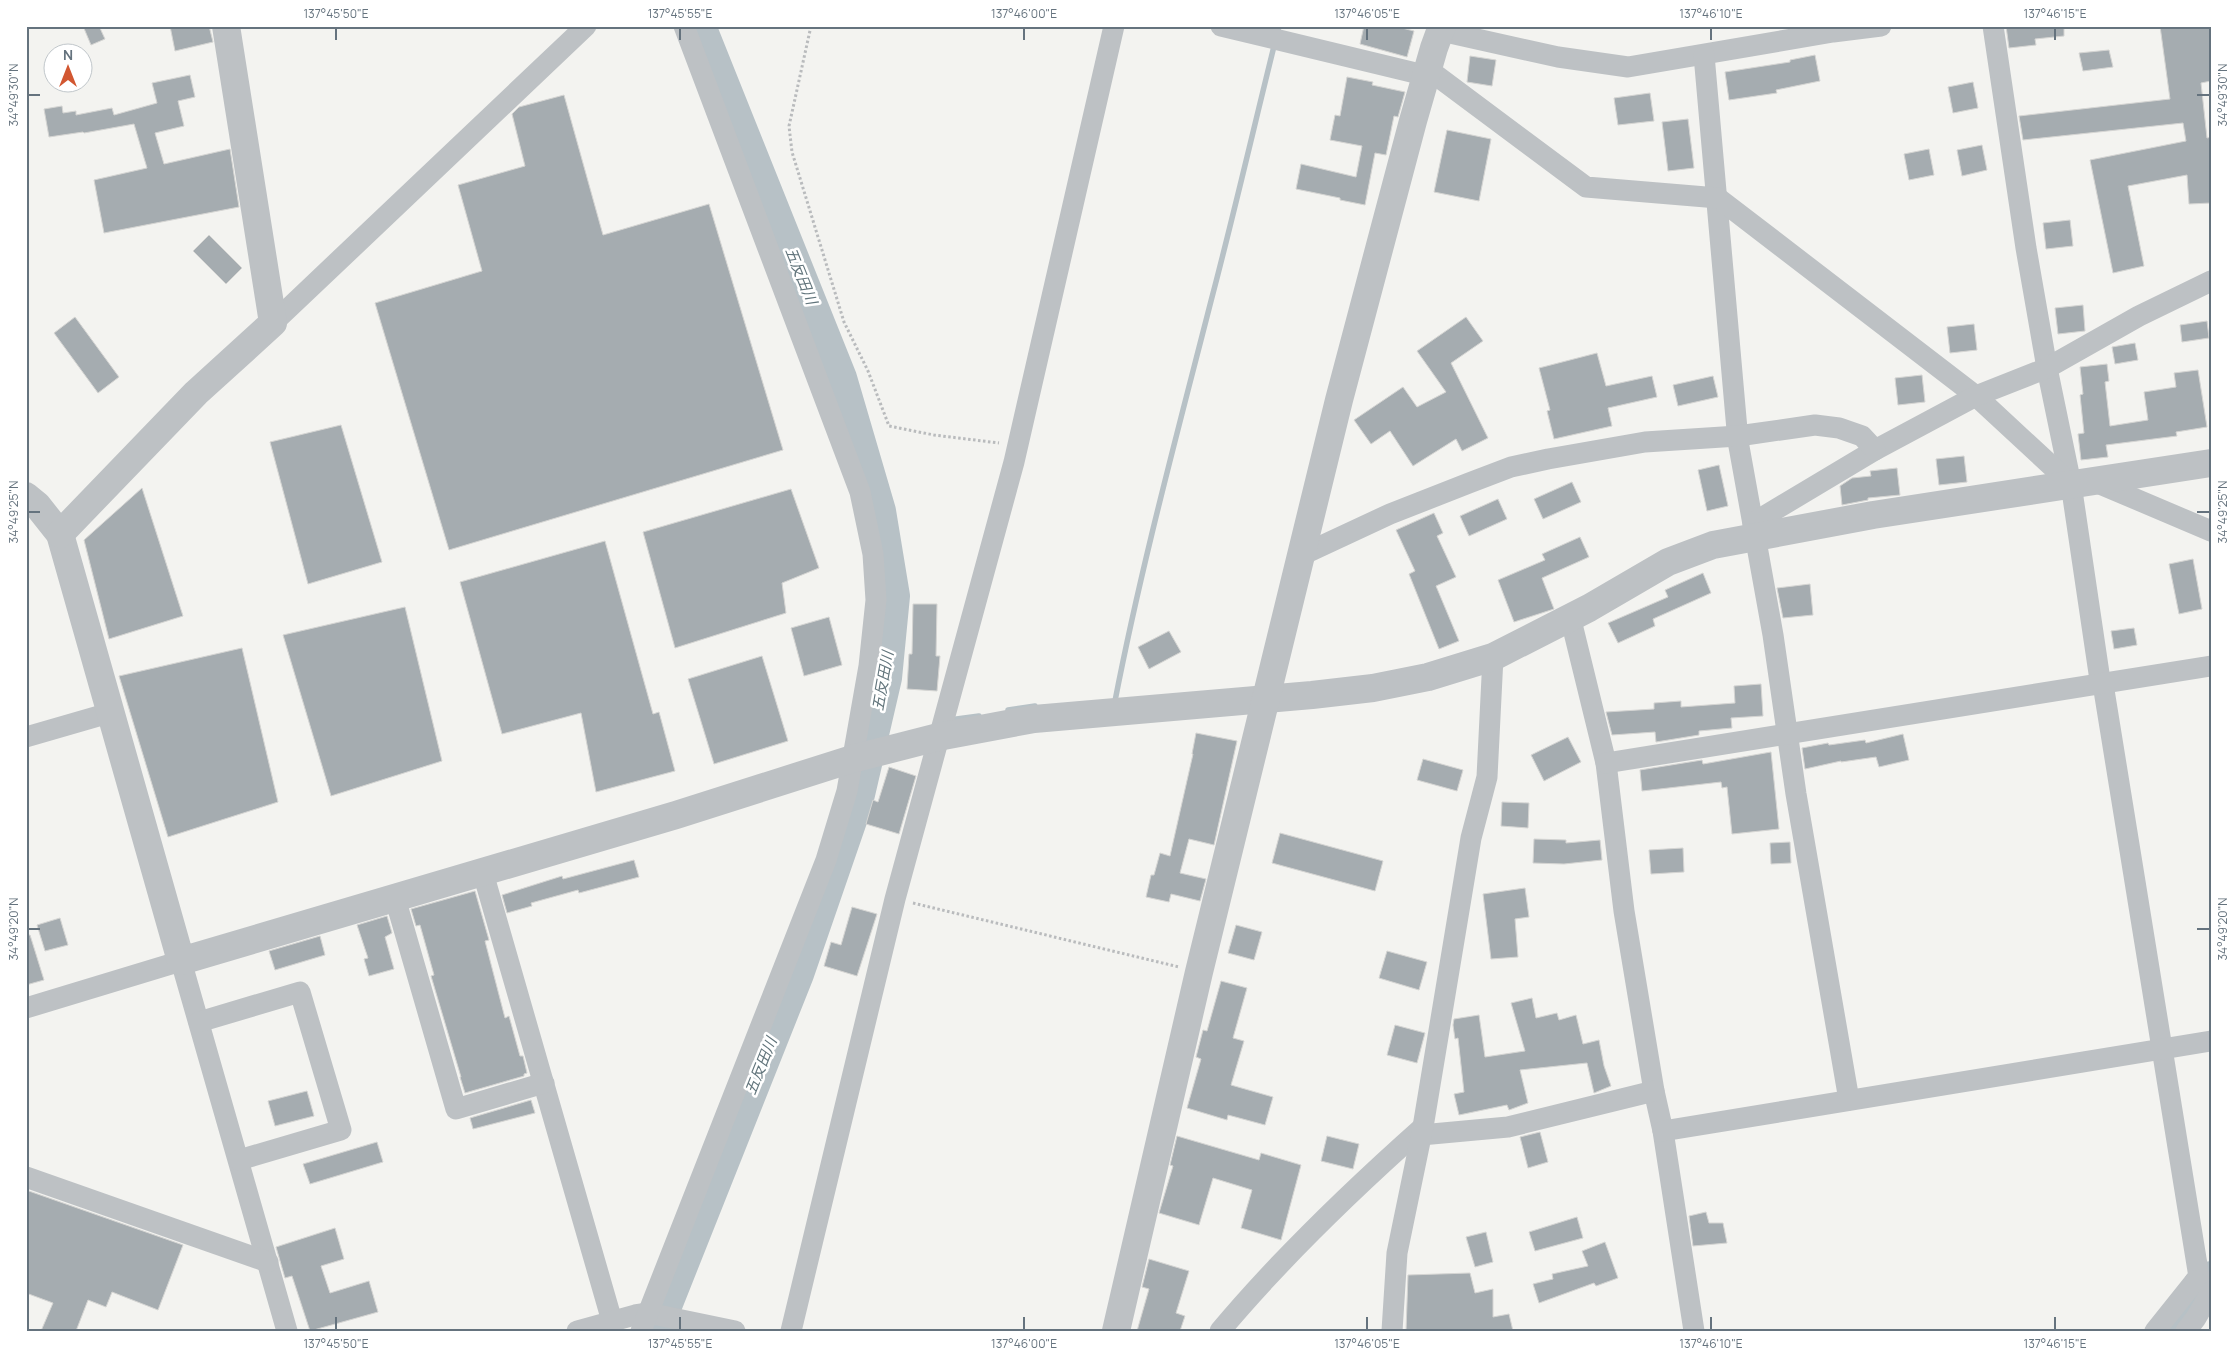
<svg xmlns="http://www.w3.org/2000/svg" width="2237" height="1357" font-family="Manrope,'Noto Sans JP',sans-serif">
	<rect width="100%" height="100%" fill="#f3f3f0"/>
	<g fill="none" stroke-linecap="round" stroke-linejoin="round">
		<g stroke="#b7c1c6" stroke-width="5.5">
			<path d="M1112 702 1115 701C1141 567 1177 434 1211 301 1235 210 1256 118 1279 26"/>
			<polyline points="1008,710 1035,706"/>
			<polyline points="949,720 979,716"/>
		</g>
		<g stroke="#b7c1c6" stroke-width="32">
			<polyline points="656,1331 798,974 857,803 886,678 894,596 880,511 841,378 700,26"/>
			<polyline points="2170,1331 2211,1277"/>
		</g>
	</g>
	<g fill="#a5acb0" stroke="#d5d5d3">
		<polygon points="83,26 99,26 105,39 91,45"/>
		<polygon points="170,26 209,26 213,42 175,51"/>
		<polygon points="1364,26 1394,26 1414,31 1407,57 1360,44"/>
		<polygon points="2006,26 2064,26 2064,36 2035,39 2036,45 2009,48"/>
		<polygon points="2160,26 2211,26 2211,81 2201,83 2207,138 2211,137 2211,203 2189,204 2187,175 2128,186 2144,266 2113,273 2090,160 2186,141 2183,123 2023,140 2019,116 2170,99"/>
		<polygon points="2109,50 2113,67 2083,71 2079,53"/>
		<polygon points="1815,55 1820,81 1776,90 1777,93 1729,100 1725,72 1790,62 1790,60"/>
		<polygon points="1470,56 1496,60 1492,86 1467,82"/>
		<polygon points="190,75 195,97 178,101 184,126 155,133 164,164 230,149 239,207 104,233 94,180 147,168 134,124 84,133 83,132 49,137 44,109 62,106 63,113 76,111 76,115 112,108 114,115 157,103 152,83"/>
		<polygon points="1347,77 1373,82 1372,85 1405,92 1398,117 1394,116 1386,155 1375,153 1365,205 1340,200 1340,198 1296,189 1301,164 1356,177 1362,146 1330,140 1335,115 1340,116"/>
		<polygon points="1973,82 1978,108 1953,113 1948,87"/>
		<polygon points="1650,93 1654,121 1618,125 1614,98"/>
		<polygon points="564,95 603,235 709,204 783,450 449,550 375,303 482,271 458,185 525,166 512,114 519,107"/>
		<polygon points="1688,119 1694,168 1668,171 1662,122"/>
		<polygon points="1447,130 1491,139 1479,201 1434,192"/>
		<polygon points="1982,145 1987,170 1962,176 1957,150"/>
		<polygon points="1929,149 1934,175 1909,180 1904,154"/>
		<polygon points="2070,220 2073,246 2046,249 2043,223"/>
		<polygon points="209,235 242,268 226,284 193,251"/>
		<polygon points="2083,305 2085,331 2058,334 2055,308"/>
		<polygon points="75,317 119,377 98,393 54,333"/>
		<polygon points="1466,317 1483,341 1451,363 1488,438 1462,451 1456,439 1413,466 1390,431 1371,444 1354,420 1403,387 1417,407 1446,392 1417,351"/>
		<polygon points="2207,321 2209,338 2182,342 2180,325"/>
		<polygon points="1974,324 1977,350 1950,353 1947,327"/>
		<polygon points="2135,343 2138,360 2115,364 2112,347"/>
		<polygon points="1597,353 1606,386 1652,376 1657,397 1608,408 1612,426 1554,439 1547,411 1550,410 1539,368"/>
		<polygon points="2107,364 2109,381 2105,382 2110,426 2148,420 2144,392 2176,387 2174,373 2198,370 2207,427 2176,432 2177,436 2106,445 2108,457 2081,460 2078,434 2084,433 2080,395 2083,394 2080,367"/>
		<polygon points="1922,375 1925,402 1898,405 1895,378"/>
		<polygon points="1713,376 1718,397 1678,406 1673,385"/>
		<polygon points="341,425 382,562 308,584 270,442"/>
		<polygon points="1964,456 1967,482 1939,485 1936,459"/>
		<polygon points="1719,465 1728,506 1707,511 1698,470"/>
		<polygon points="1897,468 1900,495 1868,498 1868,500 1842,505 1840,486 1852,478 1871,476 1870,471"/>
		<polygon points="1572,482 1581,502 1543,519 1534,499"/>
		<polygon points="142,488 183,616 109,639 84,540"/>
		<polygon points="791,489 819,568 782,583 786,613 675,648 643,532"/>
		<polygon points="1498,499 1507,519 1469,536 1460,516"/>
		<polygon points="1434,513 1443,533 1437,536 1456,577 1436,586 1459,641 1439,649 1409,574 1415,571 1396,530"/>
		<polygon points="1580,537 1589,557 1542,578 1554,609 1514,622 1498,580 1545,560 1542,554"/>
		<polygon points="605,541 653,714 659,712 675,771 596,792 581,713 502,734 460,582"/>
		<polygon points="2193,559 2202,609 2179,614 2169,564"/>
		<polygon points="1703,573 1711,593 1653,619 1655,626 1618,643 1608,623 1668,597 1665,590"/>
		<polygon points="1810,584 1813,615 1783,618 1777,588"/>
		<polygon points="913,604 937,604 936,656 940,656 937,691 907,689 909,654 912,654"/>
		<polygon points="405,607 442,761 331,796 283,635"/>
		<polygon points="829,617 842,665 804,676 791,628"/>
		<polygon points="2134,628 2137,645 2114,649 2111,631"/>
		<polygon points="1169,631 1181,652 1149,669 1138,647"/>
		<polygon points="242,648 278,802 168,837 119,676"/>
		<polygon points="762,656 788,741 714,764 688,679"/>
		<polygon points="1761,684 1763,716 1731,718 1732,728 1699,731 1699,735 1656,742 1655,732 1612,735 1606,712 1654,709 1654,703 1681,701 1681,707 1735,703 1734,686"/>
		<polygon points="1196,733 1237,741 1214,845 1189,839 1180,873 1206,879 1200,901 1171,894 1169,902 1146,897 1151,875 1154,875 1160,853 1170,856 1193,754 1192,754"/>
		<polygon points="1903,734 1909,760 1879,767 1876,757 1841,762 1841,761 1805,769 1802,748 1828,743 1829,745 1865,740 1866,743"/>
		<polygon points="1568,737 1581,762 1544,781 1531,755"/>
		<polygon points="1771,752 1779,829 1732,834 1727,787 1722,788 1721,782 1642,791 1640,770 1702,760 1703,764"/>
		<polygon points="1423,759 1463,770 1457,791 1417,780"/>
		<polygon points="889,767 916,776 899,834 866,824 873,800 878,802"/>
		<polygon points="1502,802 1529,803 1528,828 1501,826"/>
		<polygon points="1280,833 1383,861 1375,891 1272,863"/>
		<polygon points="1534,839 1566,840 1566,843 1600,840 1602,860 1564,864 1533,863"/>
		<polygon points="1790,842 1791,863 1771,864 1770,843"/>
		<polygon points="1683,848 1684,872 1651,874 1649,850"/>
		<polygon points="634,860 639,877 579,893 578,890 531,903 532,906 507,913 502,895 562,876 563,879"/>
		<polygon points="1525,888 1529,917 1515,919 1518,957 1491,959 1483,894"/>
		<polygon points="475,891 489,940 485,941 505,1018 509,1016 520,1056 523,1056 527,1073 524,1074 524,1076 465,1093 460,1077 461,1077 431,976 434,975 420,925 416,926 411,909"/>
		<polygon points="852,907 877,914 857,976 824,966 831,942 841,945"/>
		<polygon points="387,916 392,933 385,937 394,969 369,976 364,959 368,958 357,925"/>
		<polygon points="60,918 68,945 45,951 37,925"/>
		<polygon points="1236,925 1262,932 1254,960 1228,953"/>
		<polygon points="26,935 30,935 44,980 26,985"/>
		<polygon points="320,936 325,955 275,970 269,951"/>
		<polygon points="1387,951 1427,962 1419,990 1379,978"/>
		<polygon points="1221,981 1247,988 1233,1038 1244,1041 1231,1085 1273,1097 1265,1125 1228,1115 1227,1120 1187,1108 1201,1059 1196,1057 1203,1030 1207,1031"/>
		<polygon points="1532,998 1536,1018 1557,1013 1559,1020 1576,1015 1583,1044 1599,1040 1604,1066 1611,1086 1594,1093 1587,1063 1520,1070 1528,1103 1509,1110 1507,1105 1459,1115 1454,1094 1464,1092 1458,1038 1455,1039 1453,1025 1454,1019 1479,1015 1485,1057 1525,1051 1511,1003"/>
		<polygon points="1395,1025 1425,1033 1417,1063 1387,1055"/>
		<polygon points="307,1091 314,1116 275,1126 268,1101"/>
		<polygon points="531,1100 535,1113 473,1129 470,1118"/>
		<polygon points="1540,1132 1548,1162 1528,1168 1520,1137"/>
		<polygon points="1177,1136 1259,1160 1261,1153 1301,1165 1281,1240 1241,1228 1252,1190 1213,1178 1199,1225 1159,1213 1173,1166 1170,1165"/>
		<polygon points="1327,1136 1359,1144 1353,1169 1321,1161"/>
		<polygon points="377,1142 383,1162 310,1184 303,1164"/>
		<polygon points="26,1190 183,1245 158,1310 112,1292 106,1307 88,1300 76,1331 41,1331 53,1303 26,1293"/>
		<polygon points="1706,1212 1709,1223 1723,1223 1727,1243 1693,1246 1689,1216"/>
		<polygon points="1577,1217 1583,1238 1535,1251 1529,1232"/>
		<polygon points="335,1228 344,1259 321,1266 330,1293 369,1281 378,1312 310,1331 292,1276 285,1278 276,1247"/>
		<polygon points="1486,1232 1493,1262 1475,1267 1466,1237"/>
		<polygon points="1605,1242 1618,1278 1596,1286 1594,1283 1539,1303 1533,1284 1553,1279 1552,1274 1588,1266 1582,1251"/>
		<polygon points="1149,1259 1189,1271 1176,1313 1185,1316 1180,1331 1137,1331 1149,1289 1142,1287"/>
		<polygon points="1470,1273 1475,1293 1493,1289 1493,1317 1509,1314 1513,1331 1406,1331 1408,1275"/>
	</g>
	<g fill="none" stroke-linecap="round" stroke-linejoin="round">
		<g stroke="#b9bbbd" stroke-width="3" stroke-dasharray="2.5 2.5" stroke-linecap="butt">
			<polyline points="811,26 789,126 792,152 844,322 868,371 889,426 934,435 999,443"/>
			<polyline points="913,903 1179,967"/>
		</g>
		<g stroke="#bdc1c4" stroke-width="21">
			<polyline points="1221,26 1428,76"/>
			<polyline points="1993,26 2026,248 2047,368 2071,484 2100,680 2103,684 2199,1277 2195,1281 2211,1291"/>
			<polyline points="1441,31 1558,57 1628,67 1833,32 1881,26"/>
			<polyline points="1704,55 1738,441 1773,635 1796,794 1849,1100"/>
			<polyline points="1429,70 1586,187 1718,198 1976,396 2071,484"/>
			<polyline points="273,323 586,26"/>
			<polyline points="2093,481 2211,531"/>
			<polyline points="1753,523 1875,450 1976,396 2047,368 2139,316 2211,281"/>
			<polyline points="1302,555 1390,514 1469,483 1511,467 1548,459 1645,442 1738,436 1815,425 1839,428 1862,436 1875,450"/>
			<polyline points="1570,616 1606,763 1624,911 1654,1091 1663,1131 1694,1331"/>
			<polyline points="26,737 109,713"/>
			<polyline points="1606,763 2211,666"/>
			<polyline points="483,873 612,1321"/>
			<polyline points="395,898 456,1109 544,1083"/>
			<polyline points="26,1008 181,961 287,1331"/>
			<polyline points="199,1022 300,992 341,1130 239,1160"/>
			<polyline points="1663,1131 2211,1041"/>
			<polyline points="1421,1135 1508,1127 1654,1091"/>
			<polyline points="26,1177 268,1262"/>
			<polyline points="577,1331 635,1315 648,1313 735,1331"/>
			<polyline points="641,1331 826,860 847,791 869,666 876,600 873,554 860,492 684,26"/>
			<polyline points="791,1331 895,899 1014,462 1114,26"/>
			<path d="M1220 1331C1282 1257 1351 1191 1423 1127"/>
			<polyline points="1392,1331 1397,1253 1423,1127 1471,838 1487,777 1493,657"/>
			<polyline points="2155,1331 2195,1281"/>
			<polyline points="2186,1331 2196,1318 2211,1292"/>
		</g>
		<g stroke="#bdc1c4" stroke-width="28">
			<polyline points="26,496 37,505 60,534 181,961 676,815 852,759 938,737 1034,719 1312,695 1373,688 1428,677 1493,657 1589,608 1668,562 1713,545 1873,515 2211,463"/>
			<polyline points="60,534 196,393 273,323 226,26"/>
			<polyline points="1116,1331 1199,972 1339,400 1413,121 1434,48 1442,26"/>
		</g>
	</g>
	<path fill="none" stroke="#65737e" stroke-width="2" d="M336 28V40M680 28V40M1024 28V40M1367 28V40M1711 28V40M2055 28V40M28 95H40M2197 95H2210M28 512H40M2197 512H2210M28 929H40M2197 929H2210M336 1317V1330M680 1317V1330M1024 1317V1330M1367 1317V1330M1711 1317V1330M2055 1317V1330"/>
	<g text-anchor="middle" stroke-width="5" stroke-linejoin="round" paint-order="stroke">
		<g font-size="15" font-style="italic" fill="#61747b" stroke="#fff">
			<text transform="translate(801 276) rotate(68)" y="5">五反田川</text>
			<text transform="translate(883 681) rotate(-80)" y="5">五反田川</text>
			<text transform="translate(761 1066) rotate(-68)" y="5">五反田川</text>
		</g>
	</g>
	<rect width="2237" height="1357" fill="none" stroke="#ffffff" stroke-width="55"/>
	<g transform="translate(68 68)"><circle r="24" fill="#ffffff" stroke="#c1c7cb"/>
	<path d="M0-4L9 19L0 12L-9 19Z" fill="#d25731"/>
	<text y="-8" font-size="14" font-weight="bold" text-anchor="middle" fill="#65737e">N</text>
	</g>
	<rect x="28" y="28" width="2182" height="1302" fill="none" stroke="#65737e" stroke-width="2"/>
	<g font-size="12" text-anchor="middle" fill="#65737e">
		<text x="336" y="18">137°45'50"E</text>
		<text x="680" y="18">137°45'55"E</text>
		<text x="1024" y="18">137°46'00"E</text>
		<text x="1367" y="18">137°46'05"E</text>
		<text x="1711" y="18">137°46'10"E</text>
		<text x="2055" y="18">137°46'15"E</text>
		<text transform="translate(14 95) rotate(-90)" y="4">34°49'30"N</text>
		<text transform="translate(2223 95) rotate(-90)" y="4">34°49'30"N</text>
		<text transform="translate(14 512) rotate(-90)" y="4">34°49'25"N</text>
		<text transform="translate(2223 512) rotate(-90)" y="4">34°49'25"N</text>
		<text transform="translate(14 929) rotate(-90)" y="4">34°49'20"N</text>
		<text transform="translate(2223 929) rotate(-90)" y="4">34°49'20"N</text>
		<text x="336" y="1348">137°45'50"E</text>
		<text x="680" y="1348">137°45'55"E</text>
		<text x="1024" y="1348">137°46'00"E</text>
		<text x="1367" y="1348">137°46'05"E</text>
		<text x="1711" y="1348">137°46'10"E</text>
		<text x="2055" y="1348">137°46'15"E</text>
	</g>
</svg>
